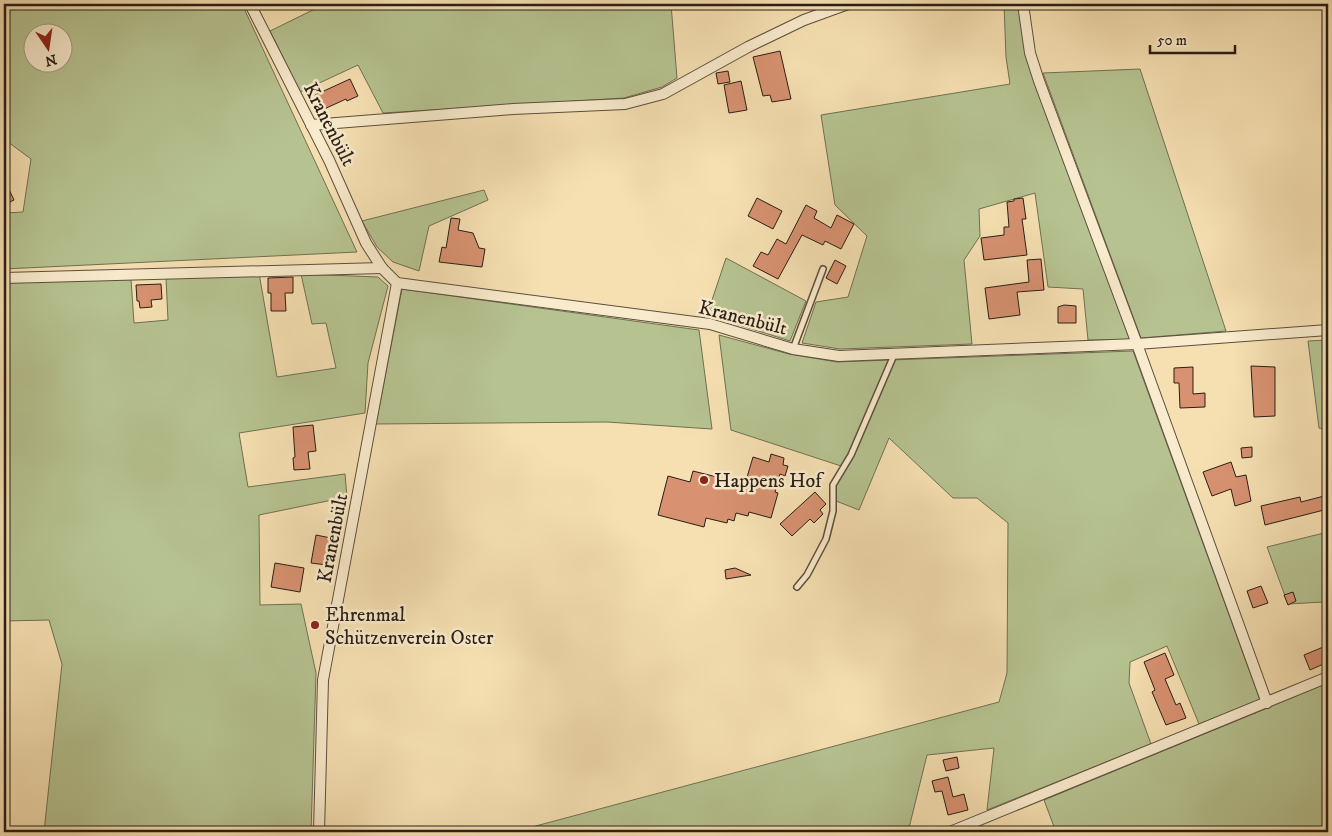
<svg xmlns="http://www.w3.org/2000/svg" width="1332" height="836" font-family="'IM FELL DW Pica',serif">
	<rect width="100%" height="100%" fill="#f6e0b2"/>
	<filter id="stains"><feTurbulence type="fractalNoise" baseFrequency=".004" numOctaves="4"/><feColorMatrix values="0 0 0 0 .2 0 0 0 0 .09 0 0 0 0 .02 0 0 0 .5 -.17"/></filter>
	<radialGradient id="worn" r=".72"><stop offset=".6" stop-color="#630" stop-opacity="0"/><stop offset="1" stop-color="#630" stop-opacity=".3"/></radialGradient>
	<g fill="#b6c391" stroke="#6f7054" fill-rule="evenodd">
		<path d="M4 4H242L357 252 4 269V213L23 212 31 159 4 139ZM32 32H62V62H32Z"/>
		<polygon points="325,4 671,4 677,78 662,87 624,98 383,113 358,65 300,92 270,31"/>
		<polygon points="1004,4 1018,4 1031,71 1130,340 1088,340 1083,289 1048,287 1035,193 979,209 980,236 964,260 972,344 840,349 802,343 816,302 848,297 867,236 835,205 821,115 1010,84 1006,57"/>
		<polygon points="1140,69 1226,331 1141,338 1043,73"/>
		<polygon points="484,190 488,200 429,226 419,271 393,262 377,247 362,221"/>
		<polygon points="726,258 806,301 790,341 707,315"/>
		<polygon points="259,273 277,377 336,368 326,323 312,324 301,274 378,277 388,286 368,363 365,413 239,433 248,487 345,474 347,497 259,515 260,605 301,604 316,673 311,832 44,832 62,664 49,620 4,621 4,281 131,279 134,323 168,320 166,278"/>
		<polygon points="402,289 699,330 712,429 607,422 376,424"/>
		<polygon points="719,335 789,354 837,362 1133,351 1260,700 1199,724 1167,646 1130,662 1129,683 1151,744 987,810 994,748 927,755 908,832 533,832 532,827 999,702 1007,673 1008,523 977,498 953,498 889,438 859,510 831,499 841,466 731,430"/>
		<polygon points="1328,340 1328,430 1319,428 1308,341"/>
		<polygon points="1328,532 1328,611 1324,602 1288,604 1267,547"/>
		<polygon points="1328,683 1328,832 1056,832 1044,800"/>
	</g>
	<g fill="#d89271" stroke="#281e16">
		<polygon points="780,51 791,99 772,102 770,95 763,96 753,57"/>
		<polygon points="728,71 730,82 718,84 716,73"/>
		<polygon points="350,79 358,96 347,101 346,99 322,110 315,95"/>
		<polygon points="741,81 747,110 729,113 724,85"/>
		<polygon points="4,179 14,200 4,205"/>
		<polygon points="757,198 782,211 773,229 748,216"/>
		<polygon points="1023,198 1026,219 1022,219 1027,255 984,260 981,238 1004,235 1004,227 1009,227 1007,202 1014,201 1014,199"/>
		<polygon points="806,205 817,211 814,218 831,228 837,215 854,224 841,249 825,241 823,245 802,235 778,279 753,266 761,252 768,255 777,239 786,244"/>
		<polygon points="451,218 460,219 458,230 473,233 479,248 485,249 482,267 439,262 442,247 446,248"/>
		<polygon points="1041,259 1044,290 1017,292 1020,315 989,319 985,288 1029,282 1027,260"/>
		<polygon points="835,260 846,266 837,284 826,278"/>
		<polygon points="293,277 293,293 285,293 286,311 271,311 271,293 268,293 268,278"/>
		<polygon points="161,284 162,299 151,300 152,307 140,308 139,301 137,301 136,285"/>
		<polygon points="1064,305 1076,306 1076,323 1058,323 1058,307"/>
		<polygon points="1251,366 1275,367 1275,416 1254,417"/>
		<polygon points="1193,367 1193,394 1205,393 1205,407 1180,408 1179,383 1174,383 1174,368"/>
		<polygon points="313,425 316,451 308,452 310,469 294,470 293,458 295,457 293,427"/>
		<polygon points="1252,447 1252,457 1242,458 1241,448"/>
		<polygon points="771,454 784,458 783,465 788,466 785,476 780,474 775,492 778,493 771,518 749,512 748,516 736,513 734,521 728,519 727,523 706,518 704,527 658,515 668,476 690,482 693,471 745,484 753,457 769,462"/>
		<polygon points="1231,462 1236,477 1246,475 1251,501 1235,506 1231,489 1212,496 1203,472"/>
		<polygon points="815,492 826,504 820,510 823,514 814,523 810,519 792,536 780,524"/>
		<polygon points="1328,495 1328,509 1265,525 1261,506 1300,497 1301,502"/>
		<polygon points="316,535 331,538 327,565 311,563"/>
		<polygon points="275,563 304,568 300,592 271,587"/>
		<polygon points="735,568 751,575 726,579 725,570"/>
		<polygon points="1261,586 1268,603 1253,608 1247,591"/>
		<polygon points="1293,592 1296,601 1288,605 1284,595"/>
		<polygon points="1328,645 1328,662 1310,670 1304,655"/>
		<polygon points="1165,653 1174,675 1165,679 1176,705 1180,703 1186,718 1166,725 1152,692 1155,690 1144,662"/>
		<polygon points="957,757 959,768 946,771 943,760"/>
		<polygon points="948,777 953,797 964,794 968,810 948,815 942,791 935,792 932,781"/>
	</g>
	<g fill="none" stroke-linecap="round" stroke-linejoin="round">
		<g stroke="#5c4e3d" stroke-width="8">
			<g id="service">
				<polyline points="793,349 823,269"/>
				<polyline points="797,587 807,575 826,539 833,511 833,485 851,455 894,355"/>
			</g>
		</g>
		<g stroke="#5c4e3d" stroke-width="12">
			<g id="minor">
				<polyline points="250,4 329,160 366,243 382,268 397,283 710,324 793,349 839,356 1137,344 1328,330"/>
				<polyline points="1023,4 1030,53 1039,81 1137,344 1267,703"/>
				<polyline points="311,125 513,109 625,104 663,94 748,47 804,20 848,4"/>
				<polyline points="4,278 382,268"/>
				<polyline points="319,832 323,680 397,283"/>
				<polyline points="950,832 1328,677"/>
			</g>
		</g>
		<use href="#service" stroke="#f9ebcd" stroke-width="5"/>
		<use href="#minor" stroke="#f9ebcd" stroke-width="10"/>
	</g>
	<g fill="#8f2418" stroke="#f9ebcd" stroke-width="2">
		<circle cx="704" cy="480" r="5"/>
		<circle cx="315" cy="625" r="5"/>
	</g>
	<g text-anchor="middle" stroke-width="5" stroke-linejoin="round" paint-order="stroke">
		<g font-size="20" fill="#281e16" stroke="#f9ebcd">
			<text transform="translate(330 124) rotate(63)" y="7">Kranenbült</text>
			<text transform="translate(743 317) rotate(14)" y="7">Kranenbült</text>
			<text transform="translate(332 538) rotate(-79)" y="7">Kranenbült</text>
		</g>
		<g font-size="20" fill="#281e16" stroke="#f9ebcd" text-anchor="start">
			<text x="714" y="487">Happens Hof</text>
			<text x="325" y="621">Ehrenmal<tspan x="325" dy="23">Schützenverein Oster</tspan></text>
		</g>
	</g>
	<rect width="1332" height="836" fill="none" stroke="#f6e0b2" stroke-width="20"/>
	<rect x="5" y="5" width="1322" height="826" fill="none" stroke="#281e16" stroke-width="2.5"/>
	<rect x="10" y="10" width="1312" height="816" fill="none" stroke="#281e16"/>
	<g transform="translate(48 48) rotate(167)"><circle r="24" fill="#f9ebcd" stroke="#a59984"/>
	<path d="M0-4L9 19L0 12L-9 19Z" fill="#8f2418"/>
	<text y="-8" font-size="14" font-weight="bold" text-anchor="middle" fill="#281e16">N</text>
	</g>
	<path d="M1150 45v8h85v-8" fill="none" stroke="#281e16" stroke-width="2.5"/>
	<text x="1157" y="45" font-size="15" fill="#281e16" stroke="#f9ebcd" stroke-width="4" paint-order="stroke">50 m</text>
	<rect width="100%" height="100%" filter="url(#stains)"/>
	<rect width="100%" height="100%" fill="url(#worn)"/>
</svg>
